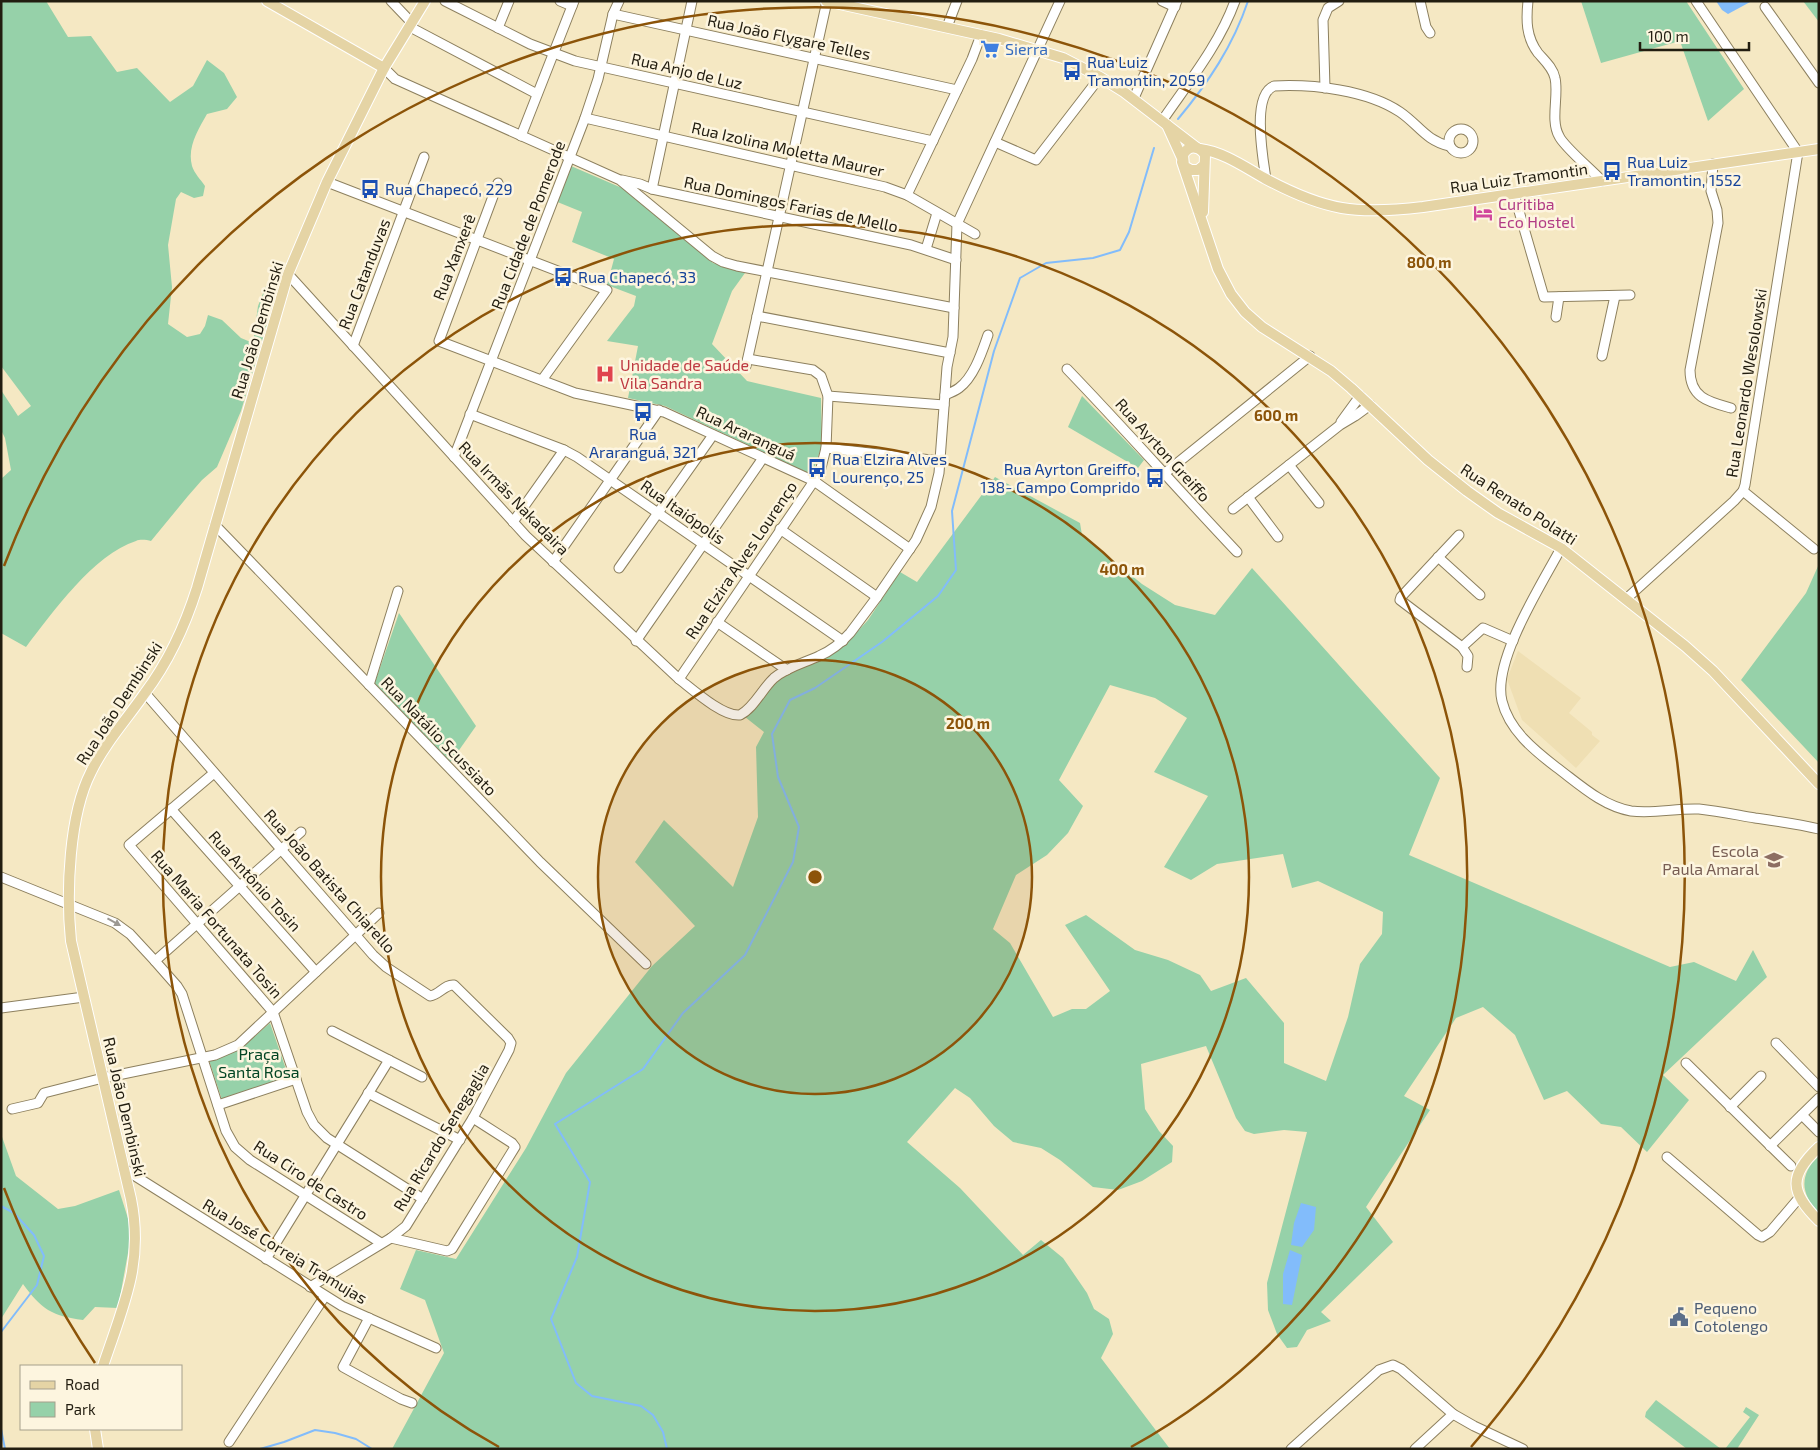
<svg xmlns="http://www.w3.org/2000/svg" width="1820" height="1450" font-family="'Exo 2',sans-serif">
	<rect width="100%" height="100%" fill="#f5e8c3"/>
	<polygon fill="#efdfb3" points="1518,651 1581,698 1569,713 1592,732 1592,735 1600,741 1576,768 1522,720 1507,679"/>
	<g fill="#96d1a9" fill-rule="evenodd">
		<path d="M1 1H46L68 37 91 36 117 72 137 68 170 102 193 86 207 60 224 73 237 97 227 109 207 114C198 130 187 147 192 166 194 173 201 180 205 186L203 196 194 198 181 192 176 199 168 245 172 287 168 324 187 337 200 334 205 326 208 315 222 320 241 338 253 343 258 306 266 286 276 294 241 411 217 467 202 480 188 496 151 541C147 540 140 539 136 541 94 554 52 613 26 647L1 633V479L11 470 5 438 1 430V390L18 416 31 406 1 366Z"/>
		<polygon points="1581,1 1686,1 1744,89 1708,121 1680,41 1601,63"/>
		<polygon points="1803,1 1819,1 1819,22"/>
		<polygon points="571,166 622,188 713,263 745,273 732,291 712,344 747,381 821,398 822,445 812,475 665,406 628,398 638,346 607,341 634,306 636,296 607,285 614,259 572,242 582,212 555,201"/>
		<polygon points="1082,396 1144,460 1138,468 1068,427"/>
		<path d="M995 477 1080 523 1082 535 1142 584 1175 605 1215 615 1252 568 1440 778 1409 855 1670 967 1694 962 1736 981 1753 950 1767 977 1663 1075 1689 1100 1647 1152 1621 1127 1601 1124 1567 1091 1544 1100 1515 1035 1483 1007 1456 1018 1404 1096 1430 1110 1366 1207 1393 1242 1321 1312 1331 1321 1307 1330 1297 1347 1287 1348 1277 1334 1268 1310 1267 1283 1307 1132 1284 1130 1254 1134 1245 1131 1236 1118 1206 1046 1141 1064 1145 1109 1159 1131 1173 1146 1172 1162 1142 1181 1118 1190 1093 1187 1060 1160 1041 1148 1013 1142 994 1126 970 1098 955 1088 907 1142 960 1188 1023 1255 1041 1240 1063 1258 1087 1293 1094 1309 1109 1319 1113 1334 1101 1358 1170 1449H392L444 1353 425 1300 400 1289 416 1250 456 1259 526 1148 566 1073 652 966 695 926 635 862 664 820 733 887 758 817 756 747 764 732 745 717 780 678 833 654 846 644 868 620 900 572 917 582ZM1110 685 1155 698 1187 718 1154 772 1208 796 1164 867 1191 880 1217 864 1283 854 1292 888 1318 881 1383 912 1382 934 1360 964 1348 1017 1326 1081 1284 1063V1023L1246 978 1211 991 1200 975 1168 960 1135 950 1086 915 1065 925 1110 991 1086 1009H1072L1053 1017 1010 943 993 929 1016 875 1047 855 1068 833 1083 806 1059 780Z"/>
		<polygon points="1819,564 1819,763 1741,680 1806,593"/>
		<polygon points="399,613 476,726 450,763 374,685"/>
		<path d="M270 1023 289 1078 222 1100 209 1060C238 1053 248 1042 270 1023Z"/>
		<path d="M1 1134 16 1176 58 1209 75 1206 119 1190 132 1231 118 1308 95 1307 83 1320C52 1316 41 1309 23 1284L1 1319Z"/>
		<path d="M1819 1156V1213C1800 1194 1799 1174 1819 1156Z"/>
		<polygon points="1656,1400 1721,1449 1687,1449 1645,1417 1646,1412"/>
		<polygon points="1746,1407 1759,1415 1737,1449 1725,1449 1750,1417 1743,1412"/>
	</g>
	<g fill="#82bcfb">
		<polygon points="1716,1 1752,1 1728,14 1722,10"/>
		<polygon points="1301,1203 1316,1207 1314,1230 1302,1247 1291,1245 1294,1223"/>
		<polygon points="1290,1250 1302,1255 1292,1305 1283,1304 1283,1274"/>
	</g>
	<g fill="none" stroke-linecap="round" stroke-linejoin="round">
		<g stroke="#82bcfb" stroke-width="2">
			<path d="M1178 119C1208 83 1233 46 1248 1"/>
			<polyline points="1,1206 14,1213 34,1235 44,1256 37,1285 1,1332"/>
			<polyline points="1,1429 5,1449"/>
			<polyline points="260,1449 284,1442 315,1430 335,1433 356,1439 372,1449"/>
			<polyline points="667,1449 663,1432 653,1415 641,1406 592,1396 576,1383 551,1319 577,1257 590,1182 555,1124 643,1069 683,1013 745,955 793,862 799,827 778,777 772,734 790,700 815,688 882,642 938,596 956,570 952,511 994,351 1020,278 1046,263 1093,258 1120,250 1129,232 1154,148"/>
		</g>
		<g stroke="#8d805f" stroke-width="11">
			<g id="minor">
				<polyline points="391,1 412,23"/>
				<polyline points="445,1 530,44 575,61 933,141"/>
				<polyline points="560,1 572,6"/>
				<polyline points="1162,1 1175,7"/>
				<polyline points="1420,1 1426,27 1430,33"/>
				<path d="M1528 1C1526 20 1526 37 1538 53 1545 61 1553 68 1555 78 1559 95 1550 120 1559 136 1563 146 1593 171 1602 181"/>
				<polyline points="1765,7 1819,83"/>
				<polyline points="613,14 957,90"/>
				<polyline points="410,27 537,94"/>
				<polyline points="947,27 957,1"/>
				<polyline points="498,28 509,1"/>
				<polyline points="384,68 395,79 620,180 712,256 723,262 737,266 954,308"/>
				<polyline points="1325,88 1323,20 1328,8 1339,1"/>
				<polyline points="1134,98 1177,1"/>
				<polyline points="585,118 885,187 907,195 975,234"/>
				<path d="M1162 121C1188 83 1219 45 1235 1"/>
				<circle cx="1461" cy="141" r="12"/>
				<polyline points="521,136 574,1"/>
				<polyline points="995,142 1036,160 1100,77"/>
				<path d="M1713 164 1711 191 1717 210 1718 223 1690 370C1690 398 1709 402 1731 408"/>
				<path d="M1266 179C1263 159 1251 95 1274 86 1313 84 1367 90 1400 112 1419 125 1425 140 1449 146"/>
				<polyline points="622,180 640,184 652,189 911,245 956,260"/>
				<polyline points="327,182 607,290 542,380"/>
				<polyline points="498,183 439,341 575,393 664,412 814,481 910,549"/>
				<polyline points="652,189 692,1"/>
				<polyline points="1514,194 1544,297 1630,295"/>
				<polyline points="907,195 972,59 981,35"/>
				<polyline points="926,249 937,213"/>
				<path d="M288 274 526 536 679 679C692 689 723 717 740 715 754 708 762 689 774 678 787 667 804 663 819 656 831 651 841 643 850 633L877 597 916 540 931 507 939 473 947 367 953 337 957 224 1060 1"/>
				<polyline points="757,316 950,353"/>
				<polyline points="1556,317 1559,297"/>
				<polyline points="353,346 424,157"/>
				<polyline points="1602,356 1615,296"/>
				<polyline points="746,366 827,1"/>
				<path d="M1067 369C1125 429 1180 492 1237 552"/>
				<path d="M945 395C950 393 955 391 959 388 974 377 982 352 988 335"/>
				<polyline points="828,396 944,405"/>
				<polyline points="470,414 564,450 577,457 843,641"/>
				<polyline points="1341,422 1360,396"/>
				<polyline points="826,448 940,461"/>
				<polyline points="454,457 585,118 598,79 613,14 619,1"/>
				<polyline points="1289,465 1319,503"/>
				<polyline points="1165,473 1310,356"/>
				<polyline points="1743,491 1814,549"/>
				<polyline points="1248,497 1278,537"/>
				<polyline points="1233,509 1340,425 1355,416 1370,405"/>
				<polyline points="513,522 564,450"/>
				<polyline points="215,525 540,862 646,964"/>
				<polyline points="780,529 877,597"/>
				<polyline points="1459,535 1401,597 1400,600 1462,647 1483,628 1513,641"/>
				<path d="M1561 548C1542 584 1492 661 1502 701 1509 730 1534 750 1556 767 1579 784 1602 806 1631 811 1654 814 1676 808 1699 809 1718 811 1737 815 1755 818 1776 821 1798 824 1819 829"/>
				<polyline points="1438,557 1480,595"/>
				<polyline points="553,562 659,410"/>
				<polyline points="619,568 713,435"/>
				<polyline points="1626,599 1734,501 1743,491 1745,485 1798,152 1696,1"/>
				<polyline points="717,622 787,670"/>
				<polyline points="636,641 763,458"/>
				<polyline points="1462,647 1468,656 1467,667"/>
				<polyline points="679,679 814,481 821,468 826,448 828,396 821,376 813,370 748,359"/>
				<polyline points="369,685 398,591"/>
				<path d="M145 693 373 955 386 967 430 996C439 995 445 984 454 985L508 1038 511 1043 509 1050 473 1118 406 1226 391 1238 310 1287"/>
				<polyline points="214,773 129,845 273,1012 307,1112 314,1125 327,1138 423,1199"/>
				<polyline points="171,809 316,972"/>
				<polyline points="1,877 115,923 130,934 155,961 177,986 182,994 226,1131 235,1147 250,1160 381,1243"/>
				<polyline points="155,961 301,832"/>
				<polyline points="1,1008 84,997"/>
				<polyline points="332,1031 422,1077"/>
				<polyline points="1776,1043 1819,1087"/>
				<polyline points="1686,1063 1791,1166"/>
				<polyline points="368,1093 460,1140"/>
				<polyline points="218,1105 296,1079"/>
				<polyline points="1730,1107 1761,1076"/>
				<polyline points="12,1109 38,1103 44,1093 103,1078 215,1055 238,1045 379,913"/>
				<polyline points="1802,1115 1819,1132"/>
				<polyline points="1770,1146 1819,1098"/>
				<polyline points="1667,1157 1758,1235 1762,1237 1770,1232 1799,1198"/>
				<polyline points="124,1169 342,1306 436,1348"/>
				<polyline points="391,1238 447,1251 452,1249 515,1147 512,1143 473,1118"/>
				<polyline points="266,1259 389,1060"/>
				<polyline points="369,1318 343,1367 401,1399 412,1403"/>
				<polyline points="229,1442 325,1296"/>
				<polyline points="1291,1449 1379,1370 1393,1365 1401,1369 1453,1414 1474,1426 1523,1449"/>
				<polyline points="1415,1449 1453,1414"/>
			</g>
		</g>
		<g stroke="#fff" stroke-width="12">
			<g id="major">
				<polyline points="267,1 384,68"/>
				<polyline points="826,1 999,39 1063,58 1100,77 1124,92 1197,148"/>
				<polyline points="1167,125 1182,158"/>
				<path d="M1200 149C1224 152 1246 168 1266 179 1326 211 1356 215 1423 207L1819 149"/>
				<polyline points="1182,162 1218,269 1231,294 1245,312 1262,327 1331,371 1351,388 1428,460 1467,491 1498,513 1561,548 1685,646 1713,671 1819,784"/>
				<path d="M1203 212 1205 155C1199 145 1188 145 1183 155L1184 166 1191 170H1198L1204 165"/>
				<path d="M1819 1147C1788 1176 1790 1192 1819 1221"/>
				<path d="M103 1366C123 1306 144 1264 131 1199L71 941C66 892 69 815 91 772 105 743 127 719 145 693 169 661 185 626 197 588L288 274 327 182 384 68 425 1"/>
				<polyline points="95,1429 98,1449"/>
			</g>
		</g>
		<use href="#minor" stroke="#fff" stroke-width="9"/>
		<use href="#major" stroke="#e5d4a5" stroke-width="10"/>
	</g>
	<defs><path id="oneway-solid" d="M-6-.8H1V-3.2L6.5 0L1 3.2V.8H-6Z" transform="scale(1.25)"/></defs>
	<use fill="#9c9993" href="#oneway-solid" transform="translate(114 922) rotate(29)"/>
	<circle cx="815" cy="877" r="217" fill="#8c5409" fill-opacity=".12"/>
	<g fill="none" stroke="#8c5409" stroke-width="2.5">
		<circle cx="815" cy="877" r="217"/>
		<circle cx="815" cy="877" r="434"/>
		<path d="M499 1447A652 652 0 1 1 1131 1447"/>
		<path d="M95 1363A869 869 0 0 1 4 1188M4 566A869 869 0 1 1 1471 1447"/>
	</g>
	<defs>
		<g id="supermarket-bare" transform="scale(1.5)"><path d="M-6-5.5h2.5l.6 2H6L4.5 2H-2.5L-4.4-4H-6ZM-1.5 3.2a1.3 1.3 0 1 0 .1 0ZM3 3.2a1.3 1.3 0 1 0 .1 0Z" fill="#3f7fe0" stroke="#fdf5df" stroke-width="2.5" paint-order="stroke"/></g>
		<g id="bus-bare" transform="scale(1.5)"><path d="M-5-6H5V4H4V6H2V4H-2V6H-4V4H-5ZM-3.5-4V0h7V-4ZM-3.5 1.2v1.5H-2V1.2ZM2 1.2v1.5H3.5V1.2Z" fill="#1a4fb4" stroke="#fdf5df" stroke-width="2.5" paint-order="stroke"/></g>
		<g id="hotel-bare" transform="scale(1.5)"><path d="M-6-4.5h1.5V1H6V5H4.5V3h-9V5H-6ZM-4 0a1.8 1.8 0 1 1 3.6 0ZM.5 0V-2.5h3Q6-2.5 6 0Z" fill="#d1479c" stroke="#fdf5df" stroke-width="2.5" paint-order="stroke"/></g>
		<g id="hospital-bare" transform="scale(1.5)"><path d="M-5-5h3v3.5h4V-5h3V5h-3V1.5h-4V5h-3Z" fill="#e0444e" stroke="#fdf5df" stroke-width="2.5" paint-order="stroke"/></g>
		<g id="school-bare" transform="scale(1.5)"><path d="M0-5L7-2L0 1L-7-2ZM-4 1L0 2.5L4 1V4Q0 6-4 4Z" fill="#8d6e63" stroke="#fdf5df" stroke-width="2.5" paint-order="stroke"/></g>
		<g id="civic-bare" transform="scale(1.5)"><path d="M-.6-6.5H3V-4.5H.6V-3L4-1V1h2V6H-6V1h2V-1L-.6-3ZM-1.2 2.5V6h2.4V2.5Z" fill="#5c6f8a" stroke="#fdf5df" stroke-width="2.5" paint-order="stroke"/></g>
	</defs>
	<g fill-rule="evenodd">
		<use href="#supermarket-bare" x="990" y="49"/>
		<use href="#bus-bare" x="1072" y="71"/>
		<use href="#bus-bare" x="1612" y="171"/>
		<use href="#bus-bare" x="370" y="189"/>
		<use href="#hotel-bare" x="1483" y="213"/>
		<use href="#bus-bare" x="563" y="277"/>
		<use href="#hospital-bare" x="605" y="374"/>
		<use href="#bus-bare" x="643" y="412"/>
		<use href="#bus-bare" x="817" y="468"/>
		<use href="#bus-bare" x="1155" y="478"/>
		<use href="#school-bare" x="1774" y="860"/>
		<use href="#civic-bare" x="1679" y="1317"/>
	</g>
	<g text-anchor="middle" stroke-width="5" stroke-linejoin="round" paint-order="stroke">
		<g font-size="16" fill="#221d10" stroke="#fdf5df">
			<text transform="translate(789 37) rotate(12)" y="6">Rua João Flygare Telles</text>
			<text transform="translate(687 71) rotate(13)" y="6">Rua Anjo de Luz</text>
			<text transform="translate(788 149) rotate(13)" y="6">Rua Izolina Moletta Maurer</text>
			<text transform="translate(1519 178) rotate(-8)" y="6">Rua Luiz Tramontin</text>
			<text transform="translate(791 204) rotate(12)" y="6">Rua Domingos Farias de Mello</text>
			<text transform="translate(528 225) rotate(-69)" y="6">Rua Cidade de Pomerode</text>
			<text transform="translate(454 257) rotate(-69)" y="6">Rua Xanxerê</text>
			<text transform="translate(364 274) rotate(-69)" y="6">Rua Catanduvas</text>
			<text transform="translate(257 330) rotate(-73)" y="6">Rua João Dembinski</text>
			<text transform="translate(1746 383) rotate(-81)" y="6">Rua Leonardo Wesolowski</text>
			<text transform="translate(746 433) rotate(25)" y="6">Rua Araranguá</text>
			<text transform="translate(1163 450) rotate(48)" y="6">Rua Ayrton Greiffo</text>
			<text transform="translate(514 498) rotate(46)" y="6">Rua Irmãs Nakadaira</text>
			<text transform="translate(1519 504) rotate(33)" y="6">Rua Renato Polatti</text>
			<text transform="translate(683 512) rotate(35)" y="6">Rua Itaiópolis</text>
			<text transform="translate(741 560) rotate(-56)" y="6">Rua Elzira Alves Lourenço</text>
			<text transform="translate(119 703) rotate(-57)" y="6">Rua João Dembinski</text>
			<text transform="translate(439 736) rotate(46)" y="6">Rua Natálio Scussiato</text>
			<text transform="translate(255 881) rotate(48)" y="6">Rua Antônio Tosin</text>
			<text transform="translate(330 881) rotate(48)" y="6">Rua João Batista Chiarello</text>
			<text transform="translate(217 924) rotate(49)" y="6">Rua Maria Fortunata Tosin</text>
			<text transform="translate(125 1107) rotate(77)" y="6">Rua João Dembinski</text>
			<text transform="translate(441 1137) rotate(-59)" y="6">Rua Ricardo Senegaglia</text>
			<text transform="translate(311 1180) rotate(33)" y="6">Rua Ciro de Castro</text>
			<text transform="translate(285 1251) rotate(31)" y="6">Rua José Correia Tramujas</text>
		</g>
		<g font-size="16" fill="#366cbe" stroke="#fdf5df" text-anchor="start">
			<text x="1005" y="55">Sierra</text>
		</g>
		<g font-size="16" fill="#164399" stroke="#fdf5df" text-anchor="start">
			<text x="1087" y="68">Rua Luiz<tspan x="1087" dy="18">Tramontin, 2059</tspan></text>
			<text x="1627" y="168">Rua Luiz<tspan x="1627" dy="18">Tramontin, 1552</tspan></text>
			<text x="385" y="195">Rua Chapecó, 229</text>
			<text x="578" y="283">Rua Chapecó, 33</text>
			<text x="643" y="440" text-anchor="middle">Rua<tspan x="643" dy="18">Araranguá, 321</tspan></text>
			<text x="832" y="465">Rua Elzira Alves<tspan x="832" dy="18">Lourenço, 25</tspan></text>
			<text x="1140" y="475" text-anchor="end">Rua Ayrton Greiffo,<tspan x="1140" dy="18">138- Campo Comprido</tspan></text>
		</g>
		<g font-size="16" fill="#b23c85" stroke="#fdf5df" text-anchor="start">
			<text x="1498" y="210">Curitiba<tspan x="1498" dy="18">Eco Hostel</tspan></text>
		</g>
		<g font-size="16" fill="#be3a42" stroke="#fdf5df" text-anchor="start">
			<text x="620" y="371">Unidade de Saúde<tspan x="620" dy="18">Vila Sandra</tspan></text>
		</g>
		<g font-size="16" fill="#785e54" stroke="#fdf5df" text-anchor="end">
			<text x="1759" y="857">Escola<tspan x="1759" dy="18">Paula Amaral</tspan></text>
		</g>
		<g font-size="16" fill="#034524" stroke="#fdf5df">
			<text x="259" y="1060">Praça<tspan x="259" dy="18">Santa Rosa</tspan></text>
		</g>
		<g font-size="16" fill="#4e5e75" stroke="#fdf5df" text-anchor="start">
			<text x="1694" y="1314">Pequeno<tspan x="1694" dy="18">Cotolengo</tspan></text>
		</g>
	</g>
	<circle cx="815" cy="877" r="8" fill="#8c5409" stroke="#fdf5df" stroke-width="2.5"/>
	<g font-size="15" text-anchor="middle" font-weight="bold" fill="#8c5409" stroke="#fdf5df" stroke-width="5" stroke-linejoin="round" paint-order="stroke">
		<text x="1429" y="268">800 m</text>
		<text x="1276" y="421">600 m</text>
		<text x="1122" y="575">400 m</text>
		<text x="968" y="729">200 m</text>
	</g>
	<rect width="1820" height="1450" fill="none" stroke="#221d10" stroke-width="5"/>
	<rect x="20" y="1365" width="162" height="65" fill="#fdf5df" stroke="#a59f8c"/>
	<rect x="30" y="1381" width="25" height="8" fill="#e5d4a5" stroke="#a59f8c"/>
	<text x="65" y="1390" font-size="15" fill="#221d10">Road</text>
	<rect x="30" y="1402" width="25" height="15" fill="#96d1a9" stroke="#a59f8c"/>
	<text x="65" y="1415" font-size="15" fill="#221d10">Park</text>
	<path d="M1640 42v8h109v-8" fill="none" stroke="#221d10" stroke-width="2.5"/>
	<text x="1648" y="42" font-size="15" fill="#221d10" stroke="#fdf5df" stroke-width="4" paint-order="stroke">100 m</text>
</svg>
